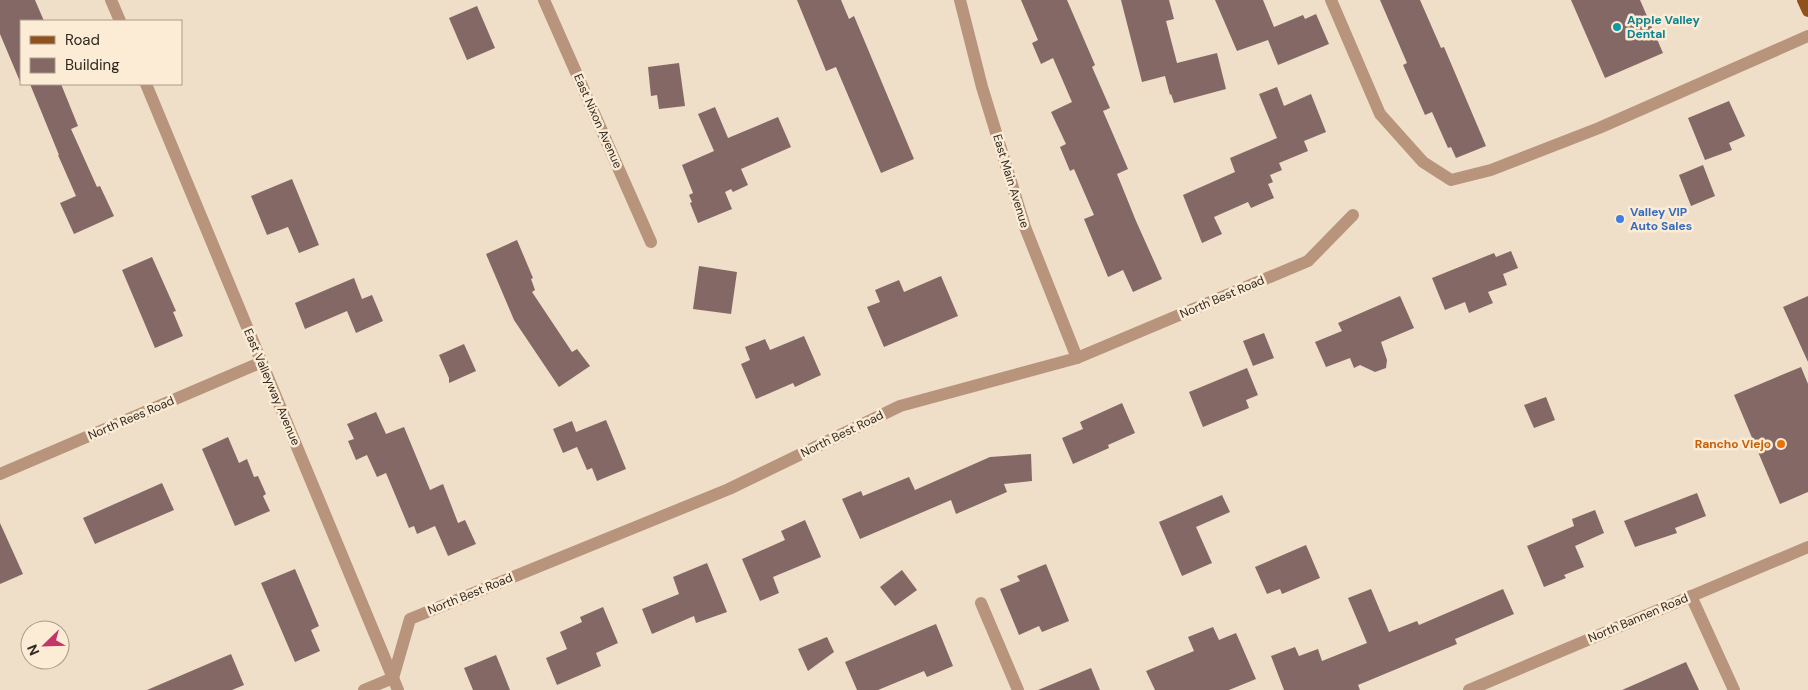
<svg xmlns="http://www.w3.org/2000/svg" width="1808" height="690" font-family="'DM Sans',sans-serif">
	<rect width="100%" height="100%" fill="#efdec8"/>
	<g fill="#836865">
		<polygon points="0,0 35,0 44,21 21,21 21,84 0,34"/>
		<polygon points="797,0 841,0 849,19 854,16 914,159 881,173 836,67 826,71"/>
		<polygon points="1021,0 1067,0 1095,65 1092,67 1110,108 1103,111 1128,169 1117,174 1136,221 1162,279 1133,292 1123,270 1108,277 1084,219 1094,215 1074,169 1070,171 1060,147 1066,144 1051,112 1072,102 1053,58 1041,64 1032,43 1038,40"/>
		<polygon points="1121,0 1169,0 1174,19 1166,21 1177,63 1217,53 1226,89 1174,103 1171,94 1170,95 1165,76 1142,82"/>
		<polygon points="1215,0 1263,0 1274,27 1303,15 1305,19 1316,14 1329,44 1278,65 1268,40 1237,51"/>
		<polygon points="1380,0 1420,0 1441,48 1444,47 1486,146 1456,158 1451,147 1448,148 1432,112 1425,115 1403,65 1407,63"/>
		<polygon points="1571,0 1640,0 1663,53 1605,78"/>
		<polygon points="477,6 495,48 467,60 449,18"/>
		<polygon points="679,63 685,106 659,109 657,95 651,96 648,67"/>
		<polygon points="30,84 61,84 78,126 71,129 97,187 100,186 114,216 74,234 60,203 76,196 58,155 59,155"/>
		<polygon points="1277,87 1284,106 1311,94 1326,132 1304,141 1308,151 1279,163 1282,170 1270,175 1273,182 1268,184 1274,198 1251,208 1248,202 1214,217 1222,234 1202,243 1183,195 1235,172 1230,158 1277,138 1259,94"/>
		<polygon points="1729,101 1745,136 1729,143 1732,150 1705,160 1688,118"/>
		<polygon points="715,107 728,138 778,117 791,147 741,169 748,185 733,192 731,189 725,192 732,209 698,223 690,203 692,202 689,195 693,193 682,165 714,151 698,114"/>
		<polygon points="1703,165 1715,196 1691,206 1679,175"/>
		<polygon points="292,179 319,245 299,253 288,227 267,235 251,196"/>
		<polygon points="517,240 533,278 531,279 535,290 532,292 572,352 577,349 590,366 559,387 514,320 486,254"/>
		<polygon points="1511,251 1518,268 1503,274 1507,285 1488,292 1493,303 1469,313 1465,302 1445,310 1432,278 1494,253 1496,257"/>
		<polygon points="152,257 176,311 173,312 183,336 155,348 122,270"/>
		<polygon points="699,266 737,272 731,314 693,309"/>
		<polygon points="941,276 958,316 884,347 867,307 880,302 875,290 899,280 904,292"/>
		<polygon points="354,278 362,299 372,295 383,321 356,333 347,311 305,329 295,303"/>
		<polygon points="1400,296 1414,328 1381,342 1387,360 1386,368 1375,372 1360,365 1354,368 1350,358 1326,367 1315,342 1342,331 1338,323"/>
		<polygon points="1808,296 1808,362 1783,307"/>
		<polygon points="1264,333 1274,358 1253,366 1243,341"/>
		<polygon points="804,336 821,375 795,387 793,383 756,399 741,364 750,360 745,347 765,339 770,350"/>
		<polygon points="464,344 476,371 449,383 449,378 439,355"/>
		<polygon points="1801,367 1808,384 1808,492 1780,504 1734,395"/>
		<polygon points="1247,368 1258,395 1246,400 1249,408 1203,427 1189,392"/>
		<polygon points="1546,397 1555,420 1534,428 1524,405"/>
		<polygon points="1122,403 1135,433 1108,445 1109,448 1073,464 1062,438 1083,429 1080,422"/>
		<polygon points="376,412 386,434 404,427 430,490 443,484 458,523 465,520 476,544 448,556 435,526 417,534 414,526 409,528 386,473 377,477 367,455 356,460 348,441 354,439 347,424"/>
		<polygon points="606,420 626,469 597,481 592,468 587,470 577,447 563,453 553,429 572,421 576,432"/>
		<polygon points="228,437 239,463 247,459 254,477 258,476 266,494 263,496 270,511 235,526 202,449"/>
		<polygon points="1031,454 1032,481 1004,484 1007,492 956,514 951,500 860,539 842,499 861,491 863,496 909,477 915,490 990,457"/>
		<polygon points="162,483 174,510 95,544 83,518"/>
		<polygon points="1697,493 1706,516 1675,528 1677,533 1635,547 1624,521"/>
		<polygon points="1222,495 1230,512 1196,527 1212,563 1182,576 1159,522"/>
		<polygon points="1595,510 1604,533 1575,546 1584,567 1564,575 1566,578 1544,587 1527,546 1574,526 1572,519"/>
		<polygon points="805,520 821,557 773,577 779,593 760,601 742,559 785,540 781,531"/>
		<polygon points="0,523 23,574 0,584"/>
		<polygon points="1306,545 1320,578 1282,594 1280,589 1267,594 1255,567"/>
		<polygon points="707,563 727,612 696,623 694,616 652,634 642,609 679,594 673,577"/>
		<polygon points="1046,564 1069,621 1042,632 1039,626 1019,635 1000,589 1020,581 1017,576"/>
		<polygon points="295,569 319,626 311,630 320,651 295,662 261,583"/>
		<polygon points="902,570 917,590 895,606 880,587"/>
		<polygon points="1371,589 1389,632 1417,621 1419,625 1503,589 1514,614 1455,639 1457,644 1358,685 1360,690 1284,690 1271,656 1295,647 1299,656 1318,649 1322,661 1367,643 1348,598"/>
		<polygon points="603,607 618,643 596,653 601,666 557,685 546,658 567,649 560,632 582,622 580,617"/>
		<polygon points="936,624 953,666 927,677 924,671 878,690 857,690 845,662"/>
		<polygon points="1213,627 1219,640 1236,633 1256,679 1229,690 1155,690 1146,671 1194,651 1188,637"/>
		<polygon points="827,637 834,652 808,671 798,649"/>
		<polygon points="231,654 244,685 232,690 147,690"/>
		<polygon points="496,655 510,690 473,690 464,668"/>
		<polygon points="1686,662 1699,690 1622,690"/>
		<polygon points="1091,668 1100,690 1038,690"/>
	</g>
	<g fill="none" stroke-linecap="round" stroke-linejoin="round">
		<g stroke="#b7947b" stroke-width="12">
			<polyline points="111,0 120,21"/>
			<polyline points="544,0 651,242"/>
			<polyline points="960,0 982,87 1025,227 1077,358"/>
			<polyline points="1331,0 1380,114 1423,162 1451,180 1491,170 1599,128 1808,36"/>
			<polyline points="146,84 398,690"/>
			<polyline points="0,474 262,362"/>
			<polyline points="1691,596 1734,690"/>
			<polyline points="981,603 1018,690"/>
			<polyline points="364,690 393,678 410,619 729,489 900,406 1077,358 1308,261 1353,215"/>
			<polyline points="1469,690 1808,547"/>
		</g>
		<polyline stroke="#8f521c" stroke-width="12" points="1803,0 1808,11"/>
	</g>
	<circle fill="#0f9aa8" stroke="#fcebd5" stroke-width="2" cx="1617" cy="27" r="5"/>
	<circle fill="#3f7fe0" stroke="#fcebd5" stroke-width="2" cx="1620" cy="219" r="5"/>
	<circle fill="#e8710a" stroke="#fcebd5" stroke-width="2" cx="1781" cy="444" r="5"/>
	<g text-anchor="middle" stroke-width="5" stroke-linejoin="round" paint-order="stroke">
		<g font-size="12" font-weight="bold" fill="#0d838f" stroke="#fcebd5" text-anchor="start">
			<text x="1627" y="24">Apple Valley<tspan x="1627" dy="14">Dental</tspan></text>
		</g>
		<g font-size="12" fill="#2f2920" stroke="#fcebd5">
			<text transform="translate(598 121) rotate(66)" y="4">East Nixon Avenue</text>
			<text transform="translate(1011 181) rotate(73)" y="4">East Main Avenue</text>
			<text transform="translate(1222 297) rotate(-23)" y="4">North Best Road</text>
			<text transform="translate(272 387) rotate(67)" y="4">East Valleyway Avenue</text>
			<text transform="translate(131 418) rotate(-23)" y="4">North Rees Road</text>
			<text transform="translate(842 434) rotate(-26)" y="4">North Best Road</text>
			<text transform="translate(470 594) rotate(-22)" y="4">North Best Road</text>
			<text transform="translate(1638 618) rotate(-23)" y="4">North Bannen Road</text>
		</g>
		<g font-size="12" font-weight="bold" fill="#366cbe" stroke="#fcebd5" text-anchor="start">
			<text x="1630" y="216">Valley VIP<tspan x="1630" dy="14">Auto Sales</tspan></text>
		</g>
		<g font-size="12" font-weight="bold" fill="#c56008" stroke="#fcebd5" text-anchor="end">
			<text x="1771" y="448">Rancho Viejo</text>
		</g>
	</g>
	<rect x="20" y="20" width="162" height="65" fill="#fcebd5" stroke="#aa9d8d"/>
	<rect x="30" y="36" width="25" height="8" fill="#8f521c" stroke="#aa9d8d"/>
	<text x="65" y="45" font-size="15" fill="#2f2920">Road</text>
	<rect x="30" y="58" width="25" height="15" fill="#836865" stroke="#aa9d8d"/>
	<text x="65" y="70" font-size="15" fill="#2f2920">Building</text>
	<g transform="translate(45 645) rotate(247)"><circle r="24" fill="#fcebd5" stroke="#aa9d8d"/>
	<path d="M0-4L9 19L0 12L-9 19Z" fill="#c13567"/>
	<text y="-8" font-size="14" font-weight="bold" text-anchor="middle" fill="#2f2920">N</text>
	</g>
</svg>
